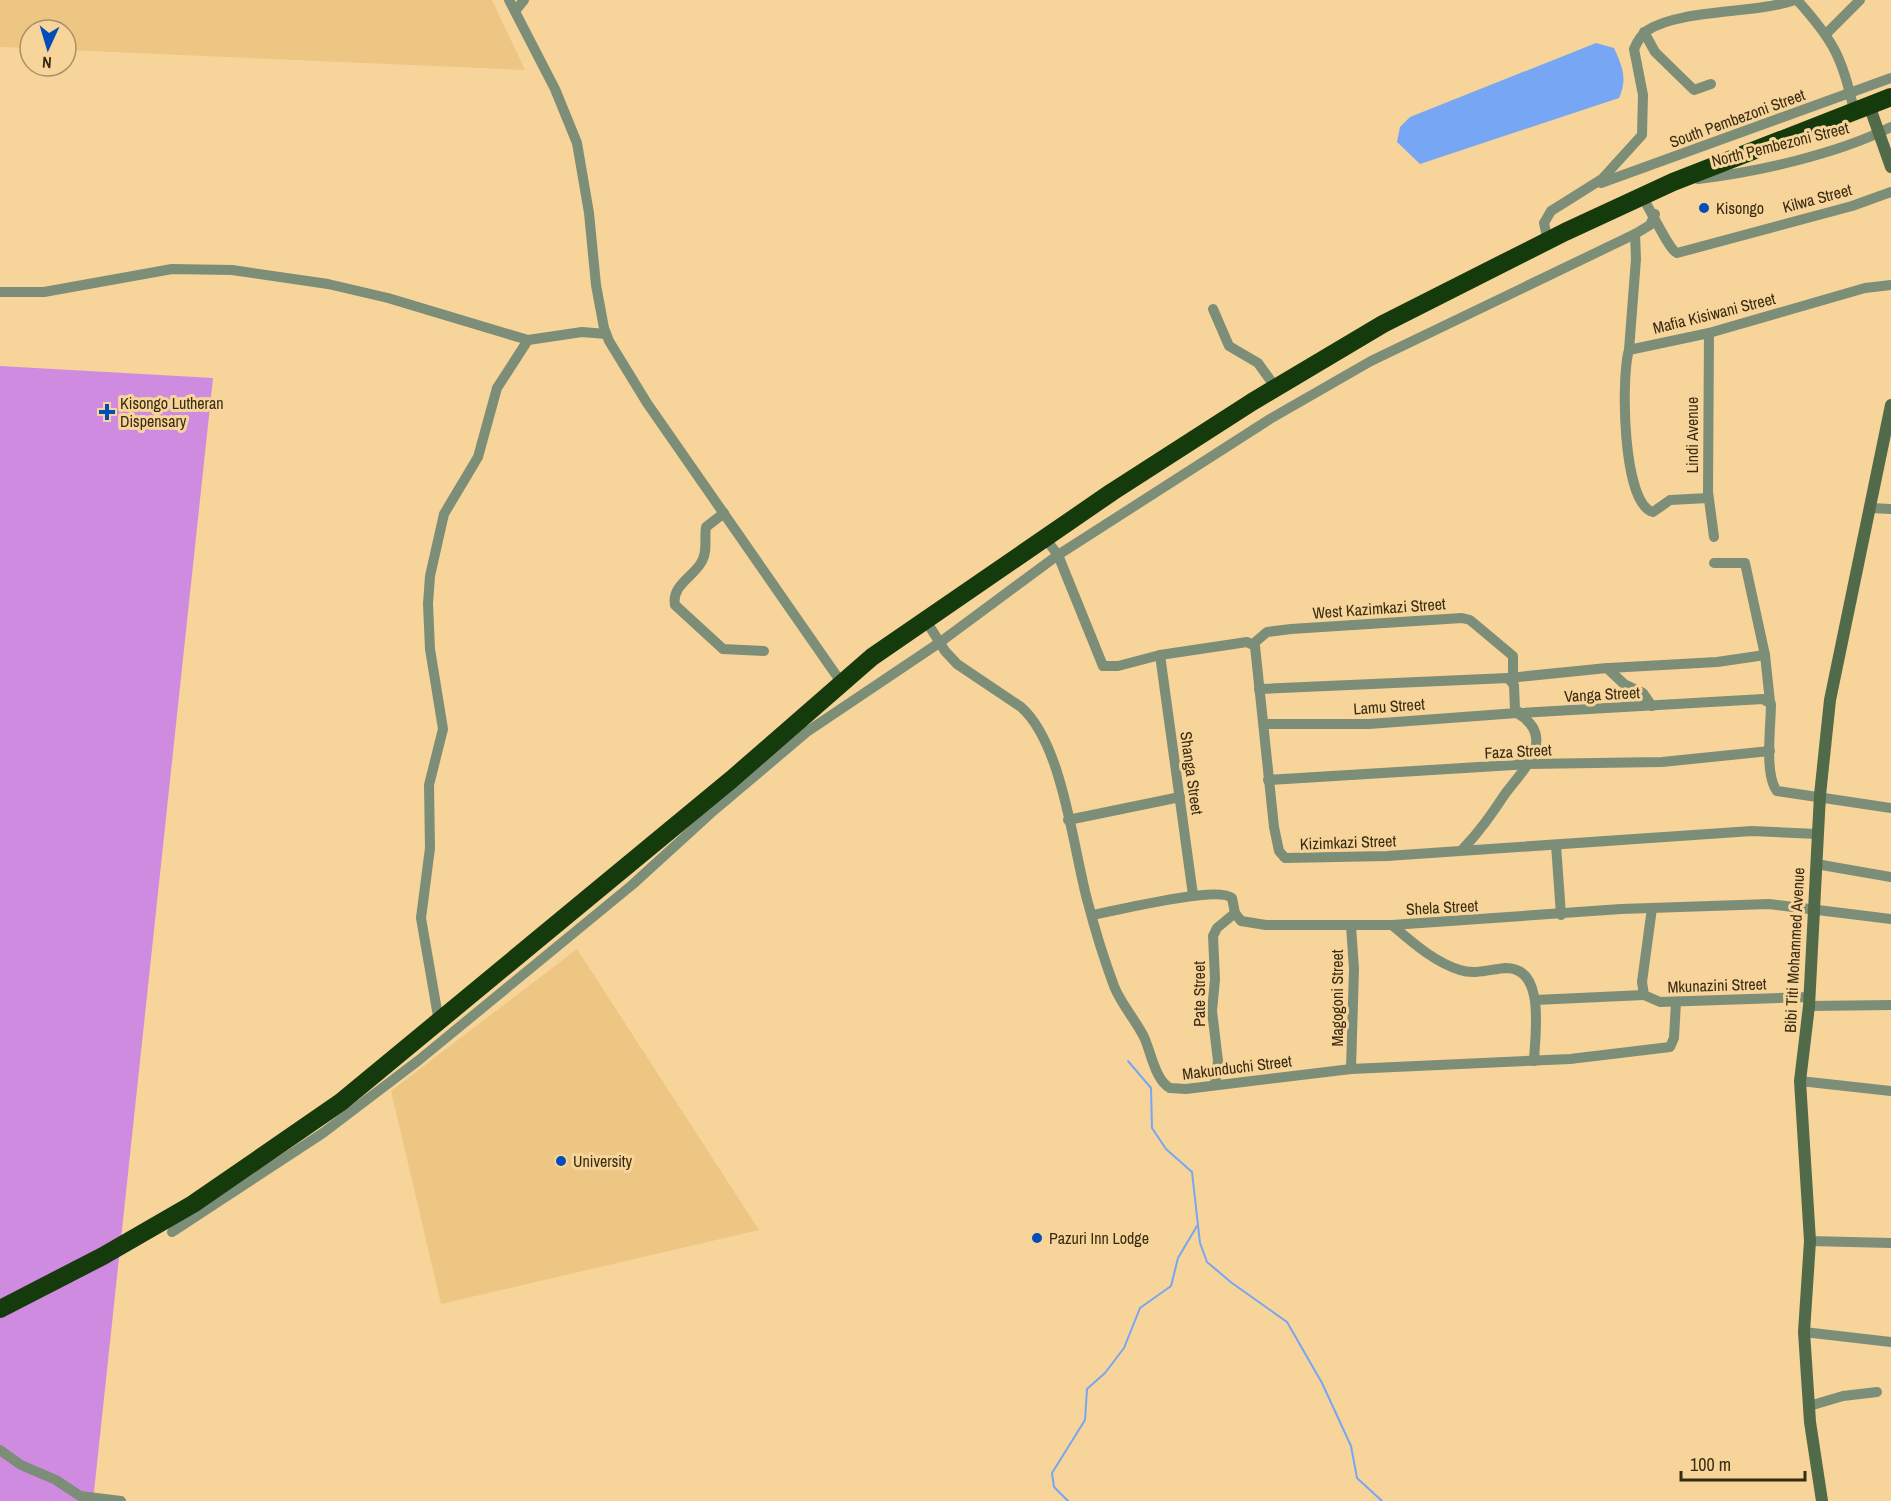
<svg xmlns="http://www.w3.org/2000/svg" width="1891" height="1501" font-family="'Archivo Narrow',sans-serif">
	<rect width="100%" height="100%" fill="#f7d499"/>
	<g fill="#edc684">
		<polygon points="0,0 492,0 525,70 66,50 66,30 30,30 30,48 0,47"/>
		<polygon points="577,949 759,1230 441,1304 391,1091"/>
	</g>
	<polygon fill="#cf8bdf" points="0,366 213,378 93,1501 0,1501"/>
	<path fill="#77a6f4" d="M1596 43 1614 48C1622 66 1628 78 1619 98L1420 164 1397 142 1400 127 1410 117Z"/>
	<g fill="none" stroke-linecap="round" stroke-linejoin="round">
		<g stroke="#77a6f4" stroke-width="2">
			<polyline points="1128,1061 1151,1088 1152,1128 1166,1149 1192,1172 1200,1243 1207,1262 1232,1283 1287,1322 1322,1383 1351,1446 1357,1478 1382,1501"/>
			<polyline points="1068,1501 1054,1487 1052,1473 1085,1420 1087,1389 1105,1373 1124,1348 1140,1308 1171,1286 1178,1258 1197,1226"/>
		</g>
		<g stroke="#7c8e78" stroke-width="10">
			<polyline points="509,0 555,89 577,143 589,213 596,285 604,328 609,341 647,403 841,682"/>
			<path d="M1797 0C1833 40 1843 58 1854 111"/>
			<polyline points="515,11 524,0"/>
			<polyline points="1644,32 1655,52 1694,90 1711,84"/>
			<polyline points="1827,33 1860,0"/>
			<path d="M1698 179C1757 172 1838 154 1891 127"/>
			<polyline points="1601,183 1891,78"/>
			<path d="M1642 197C1650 208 1669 250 1677 253L1852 206 1891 192"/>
			<path d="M1548 241 1544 223 1551 211 1602 179 1642 135 1643 95 1634 49C1637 42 1642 34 1648 30 1680 9 1755 14 1795 0"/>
			<polyline points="0,292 44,292 172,269 232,270 328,284 388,298 528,340 582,332 606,334"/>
			<polyline points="1213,309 1229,346 1258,363 1276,388"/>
			<polyline points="1709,333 1708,492 1714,537"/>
			<polyline points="1629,350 1636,259 1635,234"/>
			<path d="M1708 498 1670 500 1653 512C1622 504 1621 376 1629 350L1709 333 1865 288 1891 285"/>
			<polyline points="1870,508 1891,509"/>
			<path d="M724 513 706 527C704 539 708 550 702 561 695 576 671 585 675 605L723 649 764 651"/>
			<polyline points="1045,538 1058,555 1103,666 1118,666 1160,655 1247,642 1255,646 1274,827 1279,851 1285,858 1387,856 1752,831 1817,834"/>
			<polyline points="1714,563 1745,563 1765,655 1770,702"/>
			<path d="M925 619 945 651 957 664 1021 707C1063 744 1073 849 1088 903 1095 930 1104 959 1114 986 1121 1004 1135 1019 1144 1037 1151 1052 1155 1080 1170 1088L1186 1089 1351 1069 1570 1059 1670 1047 1674 1038 1676 1002"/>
			<polyline points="1253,644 1267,632 1291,629 1462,618 1470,620 1513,656 1513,677"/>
			<polyline points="1160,655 1193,895"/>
			<polyline points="1609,668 1717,662 1765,655"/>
			<polyline points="1508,678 1607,668 1624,684 1643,693 1652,706"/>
			<path d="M1259 689 1508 678 1514 685 1515 710 1521 713 1763 699 1771 704C1771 725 1764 775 1777 791L1891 808"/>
			<path d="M1264 724H1369L1517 713C1558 737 1524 769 1505 794 1491 815 1480 831 1462 850"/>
			<polyline points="1268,780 1528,764 1662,762 1770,751"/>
			<polyline points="1068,820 1180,797"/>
			<polyline points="1556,845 1561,915"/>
			<polyline points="1816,864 1891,877"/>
			<polyline points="1652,908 1642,982 1644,995 1660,1002 1810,997"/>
			<path d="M1092 915C1116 911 1217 885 1232 898L1235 913 1241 921 1266 925H1392L1621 909 1769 904 1891 919"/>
			<path d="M1392 925C1412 942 1434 962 1460 970 1475 975 1491 969 1506 968 1546 968 1535 1034 1534 1061"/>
			<polyline points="1351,926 1354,969 1351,1069"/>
			<polyline points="1535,1000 1644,995"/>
			<polyline points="1809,1006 1891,1005"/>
			<polyline points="439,1022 421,918 430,848 429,785 443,729 430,649 428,604 430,576 444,514 478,457 497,388 528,340"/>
			<polyline points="1800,1081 1891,1091"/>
			<polyline points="1215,1084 1218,1061 1212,1011 1215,979 1213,936 1217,928 1235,913"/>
			<polyline points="172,1232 323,1133 419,1060 632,885 711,813 808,731 939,643 1058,555 1270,419 1371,361 1635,234 1650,225 1655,214"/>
			<polyline points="1810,1241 1891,1243"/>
			<polyline points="1804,1332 1891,1342"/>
			<polyline points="1809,1406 1843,1396 1877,1392"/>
			<polyline points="0,1450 21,1465 56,1480 80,1496 121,1501"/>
		</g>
		<g stroke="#506a4a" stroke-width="12">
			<polyline points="1869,105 1891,167"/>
			<polyline points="1822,1501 1810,1422 1804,1332 1810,1241 1800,1081 1809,1006 1820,795 1830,700 1891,405"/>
		</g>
		<polyline stroke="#153a0b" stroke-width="18" points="0,1309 103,1256 193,1204 341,1102 732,779 872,657 1112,492 1252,402 1383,324 1565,232 1673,182 1891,97"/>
	</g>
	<g fill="#024db7" stroke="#f7d499" stroke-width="2">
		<circle cx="1704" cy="208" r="6"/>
		<path d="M104 403h6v6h6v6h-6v6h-6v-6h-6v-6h6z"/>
		<circle cx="561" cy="1161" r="6"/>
		<circle cx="1037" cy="1238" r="6"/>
	</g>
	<g text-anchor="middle" stroke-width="6" stroke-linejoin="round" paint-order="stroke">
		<g font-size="16" fill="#382b13" stroke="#f7d499">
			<text transform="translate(1737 118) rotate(-20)" y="6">South Pembezoni Street</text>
			<text transform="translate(1780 144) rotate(-14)" y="6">North Pembezoni Street</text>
			<text transform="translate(1817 198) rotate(-15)" y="6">Kilwa Street</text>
			<text transform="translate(1714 313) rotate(-14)" y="6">Mafia Kisiwani Street</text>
			<text transform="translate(1692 435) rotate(-90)" y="6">Lindi Avenue</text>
			<text transform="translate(1379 608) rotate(-4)" y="6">West Kazimkazi Street</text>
			<text transform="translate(1602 694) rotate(-3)" y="6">Vanga Street</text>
			<text transform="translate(1389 706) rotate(-4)" y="6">Lamu Street</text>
			<text transform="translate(1518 751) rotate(-3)" y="6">Faza Street</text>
			<text transform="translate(1192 773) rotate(82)" y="6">Shanga Street</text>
			<text transform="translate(1348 842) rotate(-2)" y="6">Kizimkazi Street</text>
			<text transform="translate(1442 907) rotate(-3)" y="6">Shela Street</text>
			<text transform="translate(1794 950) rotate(-87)" y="6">Bibi Titi Mohammed Avenue</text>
			<text transform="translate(1717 985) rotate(-2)" y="6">Mkunazini Street</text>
			<text transform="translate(1199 994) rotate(-90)" y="6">Pate Street</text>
			<text transform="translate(1337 998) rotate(-90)" y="6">Magogoni Street</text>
			<text transform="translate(1237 1067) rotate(-7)" y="6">Makunduchi Street</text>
		</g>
		<g font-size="16" fill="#382b13" stroke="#f7d499" text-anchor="start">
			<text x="1716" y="214">Kisongo</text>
			<text x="120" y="409">Kisongo Lutheran<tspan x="120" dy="18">Dispensary</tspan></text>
			<text x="573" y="1167">University</text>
			<text x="1049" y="1244">Pazuri Inn Lodge</text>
		</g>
	</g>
	<g transform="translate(48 48) rotate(184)"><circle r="28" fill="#f7d499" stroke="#ab9063" stroke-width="1.5"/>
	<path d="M0-4.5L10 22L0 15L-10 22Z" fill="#024db7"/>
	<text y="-9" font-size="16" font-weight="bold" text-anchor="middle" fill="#382b13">N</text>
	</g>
	<path d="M1681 1471v9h124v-9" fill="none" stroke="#382b13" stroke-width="3"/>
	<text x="1690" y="1471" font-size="18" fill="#382b13" stroke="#f7d499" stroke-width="4.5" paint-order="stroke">100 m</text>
</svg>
